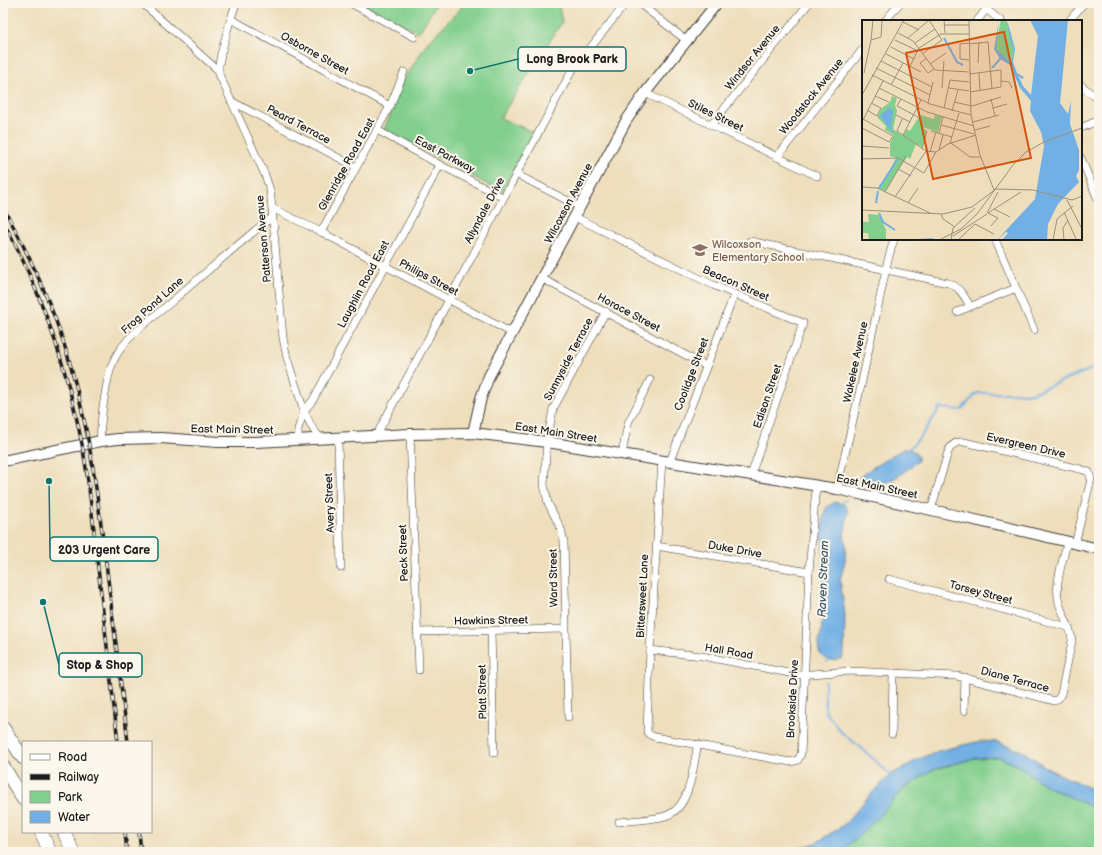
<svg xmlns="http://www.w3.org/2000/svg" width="1102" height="855" font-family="'Balsamiq Sans',sans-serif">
	<rect width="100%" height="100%" fill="#fbf7ec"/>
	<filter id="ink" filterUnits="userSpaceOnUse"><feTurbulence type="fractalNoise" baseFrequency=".025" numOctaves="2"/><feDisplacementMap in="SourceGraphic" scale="8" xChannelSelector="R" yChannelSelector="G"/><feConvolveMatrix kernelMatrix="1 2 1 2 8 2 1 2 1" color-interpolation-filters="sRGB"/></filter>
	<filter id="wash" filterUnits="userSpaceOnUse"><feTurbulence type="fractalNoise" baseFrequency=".012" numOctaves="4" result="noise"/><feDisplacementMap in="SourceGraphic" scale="16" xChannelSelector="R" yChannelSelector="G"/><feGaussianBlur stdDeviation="0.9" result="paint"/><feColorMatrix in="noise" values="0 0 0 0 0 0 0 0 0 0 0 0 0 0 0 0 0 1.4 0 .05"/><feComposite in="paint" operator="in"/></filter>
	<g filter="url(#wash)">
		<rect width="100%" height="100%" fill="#eedebc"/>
		<g fill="#82cf8d" stroke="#4f7654">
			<polygon points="361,3 437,3 421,29 417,32"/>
			<polygon points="458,3 555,3 559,7 562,22 500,118 533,132 503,190 499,191 384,129 395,105 390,101 428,42 462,7"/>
			<polygon points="999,757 1017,765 1048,787 1099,810 1099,852 840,852 856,839 880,815 903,789 932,770 975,758"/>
		</g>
		<g fill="#71afe4" stroke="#466680">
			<path d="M903 449C910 448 915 451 918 457V461C900 474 882 494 859 479L864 473Z"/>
			<path d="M836 502 845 505 848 511 844 536 846 545 845 561 840 580 845 614 844 652 842 658C834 662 822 661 819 651 817 642 822 633 822 624 824 604 824 583 823 563 822 546 821 528 825 511 827 506 831 504 836 502Z"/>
			<polygon points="981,741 997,742 1024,752 1050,770 1099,792 1099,810 1048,787 1017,765 999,757 975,758 932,770 903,789 880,815 856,839 840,852 787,852 816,843 845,824 870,795 890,775 919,759 941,750"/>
		</g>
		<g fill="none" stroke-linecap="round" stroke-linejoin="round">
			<g stroke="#71afe4" stroke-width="2">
				<polyline points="908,450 921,436 940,408 961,410 977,393 1032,393 1099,366"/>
				<polyline points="840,504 846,500"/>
				<polyline points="827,662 828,657"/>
				<polyline points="825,682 825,711 841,732 860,747 892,776"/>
			</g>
		</g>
	</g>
	<g filter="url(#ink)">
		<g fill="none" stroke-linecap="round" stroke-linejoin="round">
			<g stroke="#3c3934" stroke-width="8">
				<g id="street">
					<polyline points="142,3 219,71"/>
					<polyline points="236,3 228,28 221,54 219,65 219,74 265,175 270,190 272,208 283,338 287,358 304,411 298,429 298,440"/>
					<polyline points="350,3 414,37"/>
					<polyline points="639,3 687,41"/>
					<polyline points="986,9 1001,21"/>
					<polyline points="231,19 390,106"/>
					<polyline points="885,21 900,3"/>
					<polyline points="977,21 991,3"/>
					<polyline points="1069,21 1084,3"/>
					<polyline points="1081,85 1099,100"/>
					<polyline points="645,93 817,176"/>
					<polyline points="231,101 356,167"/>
					<polyline points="711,125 809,3"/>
					<polyline points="1081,128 1099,120"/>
					<polyline points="377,130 440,165 503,197"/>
					<polyline points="777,157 863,49"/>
					<polyline points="1081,158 1099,202"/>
					<polyline points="516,174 580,207"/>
					<polyline points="272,208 321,232 512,333"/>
					<polyline points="575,217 713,285 803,323 751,475"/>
					<polyline points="321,232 390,106 404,72"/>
					<polyline points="995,239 1034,330"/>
					<path d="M750 241 948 283C959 286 964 296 970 306"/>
					<polyline points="541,278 706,366"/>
					<polyline points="957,312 1016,288"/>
					<polyline points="410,434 419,670"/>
					<polyline points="376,436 571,72 626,3"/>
					<polyline points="338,438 341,568"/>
					<path d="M323 439C313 434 309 420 304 411L313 400 440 165"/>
					<path d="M101 441C99 425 107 372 115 358 126 336 150 320 169 304 200 277 232 250 264 223L272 218"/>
					<polyline points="622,454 628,423 650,380"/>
					<polyline points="662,460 650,650 647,732 650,735 655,737 790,762 798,760 801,754 809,572 816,486"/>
					<polyline points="670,461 734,295"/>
					<polyline points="837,489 862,381 888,260 894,239"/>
					<path d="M931 510 948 452C951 445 956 441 964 442L1080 469 1089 472 1091 479 1075 544"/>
					<polyline points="656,546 809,572"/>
					<polyline points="889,579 1068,627"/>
					<polyline points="491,631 494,753"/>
					<polyline points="417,632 565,629"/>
					<path d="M650 650 702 656 799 675 850 671 957 676 1055 701 1058 699 1061 694 1072 641C1072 629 1062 614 1059 603 1054 582 1063 562 1067 542"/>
					<polyline points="964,711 965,677"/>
					<polyline points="568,717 564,542 561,529 548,503 544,485 547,442 553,409 606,311"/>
					<polyline points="892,734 893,673"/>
					<path d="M619 822C633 820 656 820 668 815 691 806 693 765 698 744"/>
				</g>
			</g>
			<g stroke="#3c3934" stroke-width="12">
				<g id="secondary">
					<polyline points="473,433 481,398 489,376 626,121 645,93 717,3"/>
					<polyline points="3,461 101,441 118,439 160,438 219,442 256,442 410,434 473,433 547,442 837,489 945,513 1099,549"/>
				</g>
			</g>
			<g stroke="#3c3934" stroke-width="14">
				<g id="highway">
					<polyline points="3,728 23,758"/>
					<polyline points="3,766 23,799"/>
					<polyline points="41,832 50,852"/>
					<polyline points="64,832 73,852"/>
				</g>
			</g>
			<use href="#street" stroke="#fff" stroke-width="7"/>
			<use href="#secondary" stroke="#fff" stroke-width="10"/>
			<use href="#highway" stroke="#fff" stroke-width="13"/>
			<g stroke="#1c1c1c" stroke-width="3.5">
				<g id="rail">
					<path d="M3 207C34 263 61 324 76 386 92 446 99 509 107 571 114 628 121 685 128 742"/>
					<path d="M3 221C40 289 66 364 81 439 89 479 93 519 97 559 104 620 111 681 118 742"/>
					<polyline points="125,832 127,852"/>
					<polyline points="139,832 141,852"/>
				</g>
			</g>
			<use href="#rail" stroke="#fbf7ec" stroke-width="2" stroke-dasharray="6" stroke-linecap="butt"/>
		</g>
	</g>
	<defs>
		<g id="school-bare" transform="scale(1.2)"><path d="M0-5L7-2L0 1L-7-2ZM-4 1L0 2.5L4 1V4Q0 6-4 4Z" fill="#8d6e63" stroke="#fbf7ec" stroke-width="2.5" paint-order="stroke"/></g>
	</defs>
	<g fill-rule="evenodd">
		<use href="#school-bare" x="700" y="250"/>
	</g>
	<g text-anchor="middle" stroke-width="4" stroke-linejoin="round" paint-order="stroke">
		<g font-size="11" fill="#1c1c1c" stroke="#fbf7ec">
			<text transform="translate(315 53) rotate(29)" y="4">Osborne Street</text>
			<text transform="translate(752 57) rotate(-51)" y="4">Windsor Avenue</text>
			<text transform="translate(811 96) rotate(-51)" y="4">Woodstock Avenue</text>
			<text transform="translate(716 115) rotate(26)" y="4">Stiles Street</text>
			<text transform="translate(299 124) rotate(28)" y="4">Peard Terrace</text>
			<text transform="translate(445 154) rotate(28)" y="4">East Parkway</text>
			<text transform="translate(346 164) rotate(-61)" y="4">Glenridge Road East</text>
			<text transform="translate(568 203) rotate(-62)" y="4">Wilcoxson Avenue</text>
			<text transform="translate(484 210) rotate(-62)" y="4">Allyndale Drive</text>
			<text transform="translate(263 239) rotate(-95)" y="4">Patterson Avenue</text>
			<text transform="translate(429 277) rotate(28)" y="4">Philips Street</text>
			<text transform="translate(736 283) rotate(24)" y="4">Beacon Street</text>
			<text transform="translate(363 284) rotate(-62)" y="4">Laughlin Road East</text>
			<text transform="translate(152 305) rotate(-42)" y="4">Frog Pond Lane</text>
			<text transform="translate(629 312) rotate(28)" y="4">Horace Street</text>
			<text transform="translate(568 359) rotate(-62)" y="4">Sunnyside Terrace</text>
			<text transform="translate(855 362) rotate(-78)" y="4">Wakelee Avenue</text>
			<text transform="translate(691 374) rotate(-69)" y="4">Coolidge Street</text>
			<text transform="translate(767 396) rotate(-71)" y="4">Edison Street</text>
			<text transform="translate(232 429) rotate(1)" y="4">East Main Street</text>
			<text transform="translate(556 432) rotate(9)" y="4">East Main Street</text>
			<text transform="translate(1026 445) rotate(13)" y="4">Evergreen Drive</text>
			<text transform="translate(877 486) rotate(12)" y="4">East Main Street</text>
			<text transform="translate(329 503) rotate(-92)" y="4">Avery Street</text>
			<text transform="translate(735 549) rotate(10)" y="4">Duke Drive</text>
			<text transform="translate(403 553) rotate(-92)" y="4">Peck Street</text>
			<text transform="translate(553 578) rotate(-91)" y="4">Ward Street</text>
			<text transform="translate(981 592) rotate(15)" y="4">Torsey Street</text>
			<text transform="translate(642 596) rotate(-87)" y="4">Bittersweet Lane</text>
			<text transform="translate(491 620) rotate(-1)" y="4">Hawkins Street</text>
			<text transform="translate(729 651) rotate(10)" y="4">Hall Road</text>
			<text transform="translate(1015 679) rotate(15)" y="4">Diane Terrace</text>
			<text transform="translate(482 692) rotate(-91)" y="4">Platt Street</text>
			<text transform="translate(792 699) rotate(-87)" y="4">Brookside Drive</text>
		</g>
		<g font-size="11" fill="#785e54" stroke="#fbf7ec" text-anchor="start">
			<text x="712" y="248">Wilcoxson<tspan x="712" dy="13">Elementary School</tspan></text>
		</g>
		<g font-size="12" font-style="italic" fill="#3e576c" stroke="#fbf7ec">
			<text transform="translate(823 579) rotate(-88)" y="4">Raven Stream</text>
		</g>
	</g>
	<g transform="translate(862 20)">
		<rect width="220" height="220" fill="#eedebc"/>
		<path d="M139 0H144L146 4 152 29 149 43 136 34 133 27ZM30 76 35 78 33 85 35 91 31 109 41 116 45 109 48 111 58 95 72 99 73 95 80 97 76 112 60 107 65 111 60 127 54 124 48 139 45 137 23 171 15 168 23 160 34 138 28 136V123L32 115 23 110 24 106 15 97 20 88 28 82ZM6 194 17 195 24 210V220H7L6 213H1L0 202H7Z" fill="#82cf8d"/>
		<path d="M137 0 134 29 149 43 152 29 148 19 145 0 153 29 151 42 155 53 162 57 160 59 156 55 161 66 169 75 176 16 168 0H206L198 83 206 94 209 81 208 104 217 130V150L214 156 217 162 196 184 186 204 185 220H140L146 213 144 212 135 220 173 179 182 126 179 112 168 91 169 81 158 68 148 45 138 39 132 29ZM27 88 31 91 29 106 32 114 18 96Z" fill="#71afe4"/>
		<path fill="none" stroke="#71afe4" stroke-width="2" d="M82 18 95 42 101 45M130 48 139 38M17 168 35 140M14 183 16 171M17 193 21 202 33 210M57 220 71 219"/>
		<path fill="none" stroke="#9a907c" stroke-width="1" d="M82 0 83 13M107 0 109 95 118 135 132 170M41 2 57 10M83 5H107M36 13 51 21 73 50 107 52M46 18 67 0M9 20 19 17 20 0M33 20 56 31M53 23 73 9M107 24 126 22 130 69M29 27 52 39M24 34 59 52M60 34 80 20 67 0M64 39 58 43 66 53 72 49M107 40 98 39V24L107 23M19 41 70 67M116 43 117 22M68 44 84 33M48 46 57 28 79 14H107M14 48 68 75M2 53 9 20 11 0M117 53 118 71M107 54 139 50V67L108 72M10 55 68 84 109 95M139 61 147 62 150 68M29 65 41 43M17 68 65 92 112 106M80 68 82 41M87 68 107 71M0 75 42 0M13 76 27 82M39 79 35 86 56 97M129 79 133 96M92 82 110 86 139 77M66 83 71 62M82 88 88 60 107 62M131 88 145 84M5 90 15 96 19 88 9 83M90 91 96 70M34 95 48 102M40 99 35 111 64 131M0 102 21 61M111 102 137 95M79 105 112 114M0 108 27 122 31 116 1 99M113 110 128 106M69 111 90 117M77 113 81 97M41 115 59 80M88 123 97 93M89 123 108 137H119M0 126 27 128M60 129 65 111M77 130 81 115M68 132 74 112M0 139 36 138 62 153 74 132M36 149 49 156M0 167 15 168 68 193M23 172 44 136M33 177 64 131 74 132 86 124 114 115M205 180 220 209M46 183 56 168M132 189 148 197M0 190 81 194 110 187 134 169 171 170 210 180 220 176M202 192 214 219M125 193 136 172M126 193 136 198 129 206M126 193 159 172M79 194 81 199 93 207M113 204 132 214M91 216 125 194M77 220 99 209 115 194 151 145 164 132 182 122 220 108M89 220 91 208 113 188M96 220 113 204M191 220 195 199 211 186M202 220 201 208 206 200"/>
		<path fill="#d4530e" fill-opacity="0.15" stroke="#d4530e" stroke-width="2" d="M142 12 169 138 71 159 44 33Z"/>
		<rect width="220" height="220" fill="none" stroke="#1c1c1c" stroke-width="2"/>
	</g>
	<path fill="none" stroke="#0f766e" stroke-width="1.5" d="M470 71L518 59M49 481L50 549M43 602L59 665"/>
	<g fill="#0f766e" stroke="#fbf7ec" stroke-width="1.5">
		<circle cx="470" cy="71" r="4"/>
		<circle cx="49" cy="481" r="4"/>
		<circle cx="43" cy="602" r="4"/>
	</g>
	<g fill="#fbf7ec" stroke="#0f766e" stroke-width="1.5">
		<rect x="518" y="47" width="108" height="24" rx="4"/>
		<rect x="50" y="537" width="108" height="24" rx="4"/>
		<rect x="59" y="653" width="83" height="24" rx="4"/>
	</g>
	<g font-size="12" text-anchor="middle" font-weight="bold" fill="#1c1c1c">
		<text x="572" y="63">Long Brook Park</text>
		<text x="104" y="554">203 Urgent Care</text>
		<text x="100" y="669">Stop &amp; Shop</text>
	</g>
	<rect width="1102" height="855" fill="none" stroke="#fbf7ec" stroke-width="16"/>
	<rect x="22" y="741" width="130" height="92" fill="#fbf7ec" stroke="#a29f99"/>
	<rect x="30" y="754" width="20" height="6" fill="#ffffff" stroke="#a29f99"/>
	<text x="58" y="761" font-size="12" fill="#1c1c1c">Road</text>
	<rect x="30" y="774" width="20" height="6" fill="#1c1c1c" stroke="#a29f99"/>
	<text x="58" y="781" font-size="12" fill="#1c1c1c">Railway</text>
	<rect x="30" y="791" width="20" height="12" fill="#82cf8d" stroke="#a29f99"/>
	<text x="58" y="801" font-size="12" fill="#1c1c1c">Park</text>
	<rect x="30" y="811" width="20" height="12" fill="#71afe4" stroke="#a29f99"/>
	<text x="58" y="821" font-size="12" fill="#1c1c1c">Water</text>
</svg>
